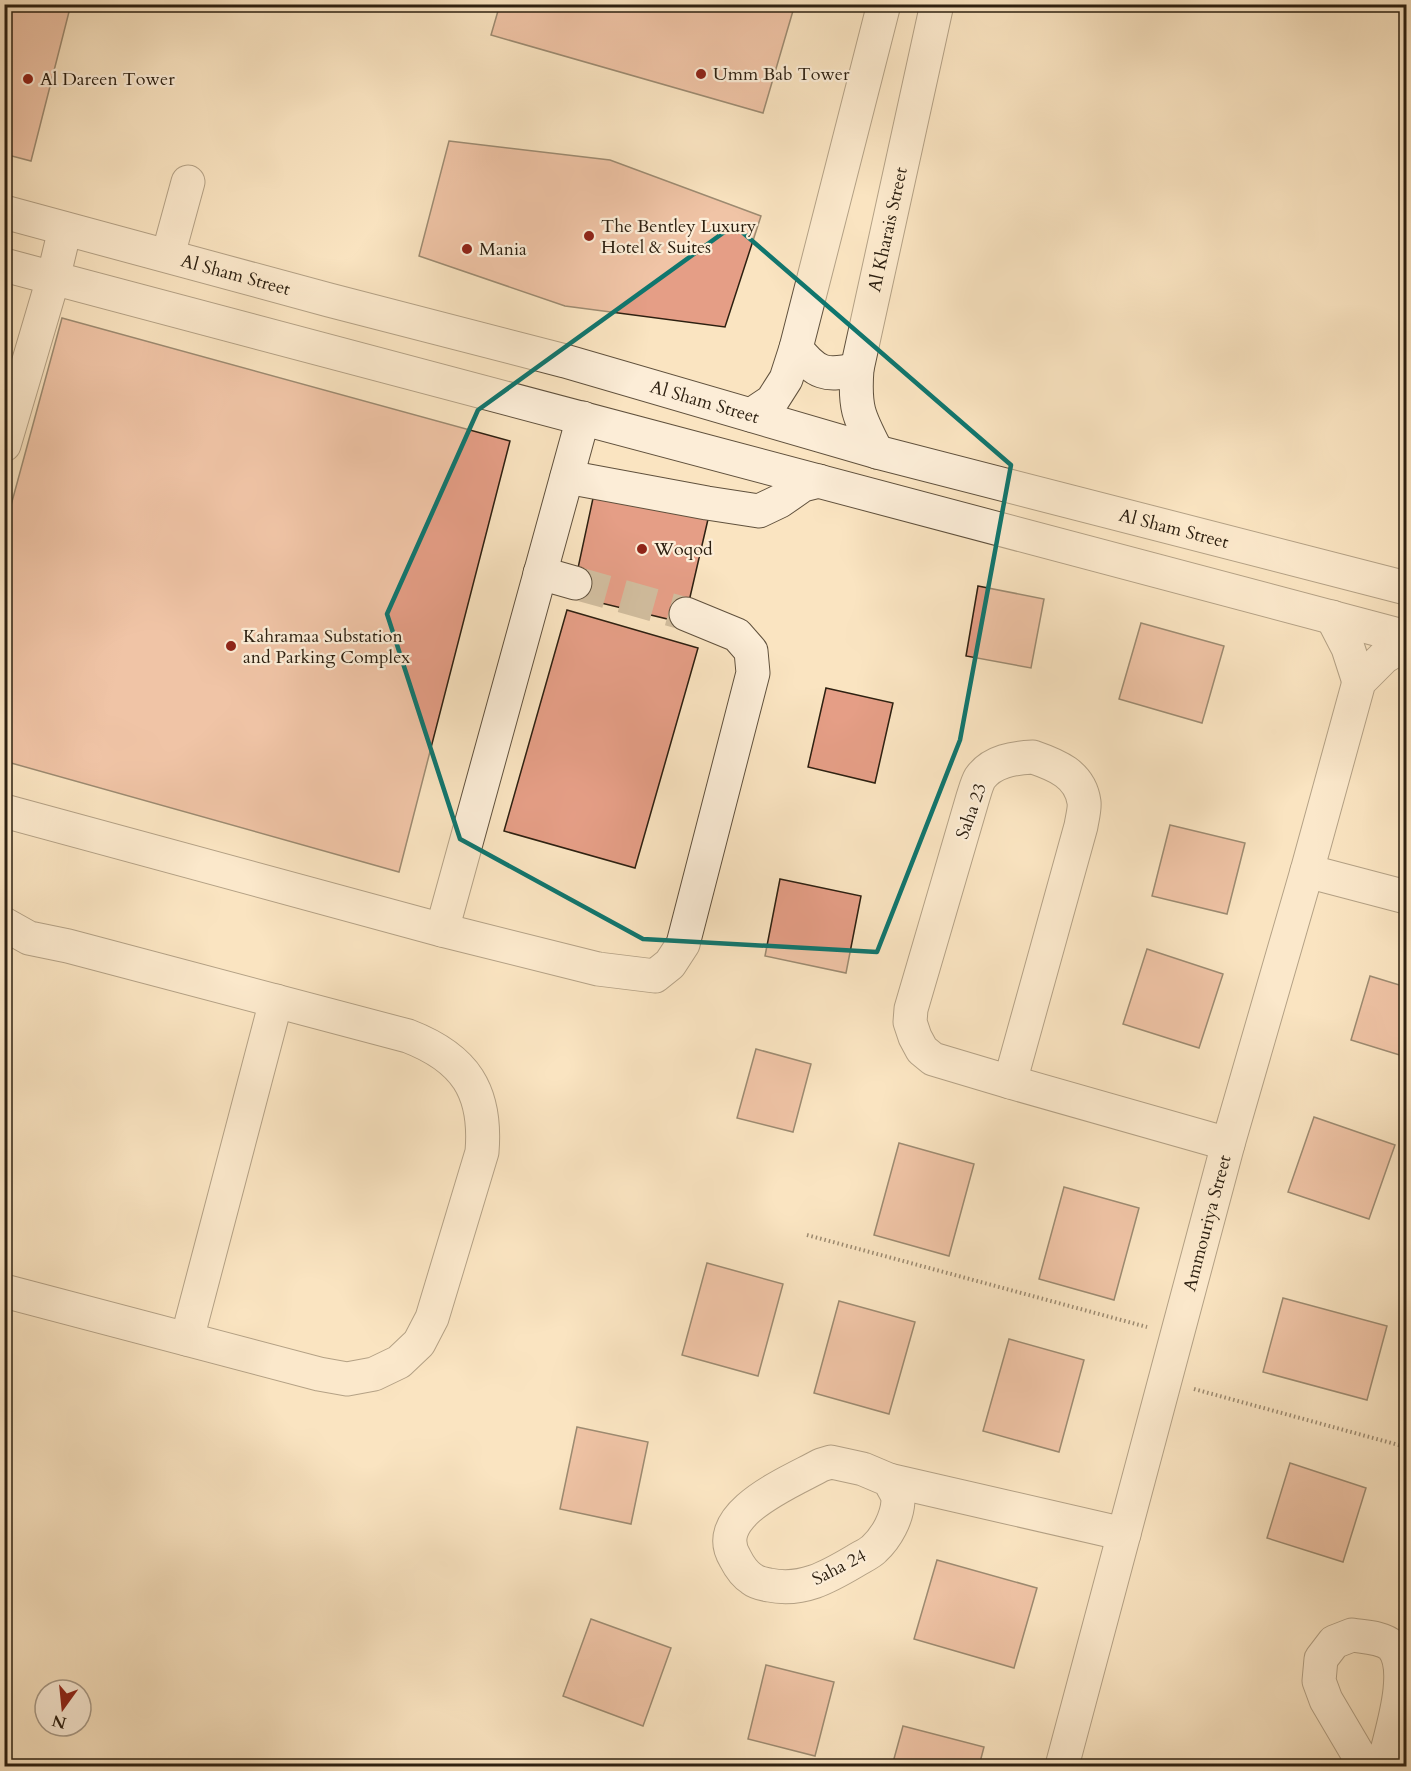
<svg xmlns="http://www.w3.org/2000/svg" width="1411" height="1771" font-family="Cardo,serif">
	<rect width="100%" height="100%" fill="#fae4c1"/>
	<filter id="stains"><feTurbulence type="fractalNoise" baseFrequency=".00333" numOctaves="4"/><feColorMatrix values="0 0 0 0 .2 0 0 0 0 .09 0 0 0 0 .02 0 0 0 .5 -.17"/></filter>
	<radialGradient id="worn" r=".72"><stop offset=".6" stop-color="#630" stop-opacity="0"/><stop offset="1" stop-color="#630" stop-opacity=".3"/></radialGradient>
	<g fill="#e59e86" stroke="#2d2011" stroke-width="1.5">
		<polygon points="4,4 71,4 31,161 4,154"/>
		<polygon points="500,4 795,4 763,113 491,35"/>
		<polygon points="449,141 610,160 761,216 725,327 565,306 419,256"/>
		<polygon points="62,318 510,441 399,872 4,761 4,531"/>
		<polygon points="595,489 709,515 684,623 572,596"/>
		<polygon points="978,586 1044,599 1031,668 966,656"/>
		<polygon points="567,610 698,648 635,868 504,831"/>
		<polygon points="1141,623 1224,646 1202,723 1119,699"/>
		<polygon points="826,688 893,703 875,783 808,767"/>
		<polygon points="1170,825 1245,843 1227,914 1152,896"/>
		<polygon points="780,879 861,896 846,973 765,956"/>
		<polygon points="1147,949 1223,974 1199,1048 1123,1024"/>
		<polygon points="1370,976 1406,987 1406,1057 1351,1040"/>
		<polygon points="756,1049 811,1064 793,1132 737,1118"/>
		<polygon points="1314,1117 1395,1145 1369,1219 1288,1192"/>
		<polygon points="899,1143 974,1164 949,1256 874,1235"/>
		<polygon points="1064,1187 1139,1208 1114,1300 1039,1279"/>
		<polygon points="707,1263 783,1284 758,1376 682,1355"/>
		<polygon points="1283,1298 1387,1326 1367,1400 1263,1372"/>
		<polygon points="839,1301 915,1322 889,1414 814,1393"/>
		<polygon points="1009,1339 1084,1360 1059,1452 983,1431"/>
		<polygon points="577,1427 648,1442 631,1524 560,1509"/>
		<polygon points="1290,1463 1366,1488 1343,1562 1267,1538"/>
		<polygon points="937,1560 1037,1588 1014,1668 914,1639"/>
		<polygon points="591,1619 671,1648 643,1726 563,1696"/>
		<polygon points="766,1665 834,1682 815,1756 748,1739"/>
		<polygon points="903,1726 984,1747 979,1766 892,1766"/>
	</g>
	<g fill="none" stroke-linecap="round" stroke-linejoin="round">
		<polyline stroke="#d1bd9e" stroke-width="33" stroke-dasharray="33 16" stroke-linecap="butt" points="575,583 686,614"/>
		<g stroke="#60513d" stroke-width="35">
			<g id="minor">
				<path id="s1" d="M4 212 329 300 565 361 877 452 1406 588"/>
				<polyline points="168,255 188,182"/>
				<polyline points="4,265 1406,637"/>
				<path d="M796 348C816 374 826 377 857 369"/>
				<polyline points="751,415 772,401 786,379 796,348 884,4"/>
				<polyline points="4,445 53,279 65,229"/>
				<path id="s2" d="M877 452C859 417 854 409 857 369L937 4"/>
				<polyline points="567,477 707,503 759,511 780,501 803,485 819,481"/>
				<polyline points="540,573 575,583"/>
				<polyline points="1332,617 1348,648 1359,682"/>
				<path d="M1033 757C1056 765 1080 774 1084 802 1085 809 1082 819 1081 826L1010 1082 933 1059 922 1050 915 1037 910 1022 911 1009 973 797C975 791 977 783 980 778 992 761 1014 758 1033 757Z"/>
				<polyline points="4,811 442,930 598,969 655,976 670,964 683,944 753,673 751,651 737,635 686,614"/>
				<polyline points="1307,871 1406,897"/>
				<path d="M4 924 29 938 68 946 408 1036C465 1058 487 1091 482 1152L432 1318 419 1343 399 1362 374 1374 347 1379 319 1374 4 1291"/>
				<polyline points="442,930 583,418"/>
				<polyline points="1010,1082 1228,1144"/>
				<polyline points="187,1339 276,1001"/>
				<path d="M831 1462 863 1469 889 1480C892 1486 898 1494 898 1501 897 1518 887 1537 874 1549 869 1554 861 1557 855 1561 828 1577 802 1592 769 1585 763 1584 757 1583 752 1579 744 1574 739 1566 735 1558 708 1514 793 1481 821 1465Z"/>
				<polyline points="889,1480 1124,1534"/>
				<path d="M1352 1635C1364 1637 1382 1637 1392 1646 1411 1668 1394 1723 1387 1751L1382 1761 1376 1765 1368 1762 1359 1756 1326 1700 1319 1681 1321 1659 1334 1642Z"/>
				<path id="s3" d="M1062 1766 1228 1144 1307 871 1359 682 1384 657 1406 644"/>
			</g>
		</g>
		<g stroke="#2d2011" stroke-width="4" stroke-dasharray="1.5 3" stroke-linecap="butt">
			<polyline points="807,1235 1147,1327"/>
			<polyline points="1194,1389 1406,1447"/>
		</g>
		<use href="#minor" stroke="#fcedd7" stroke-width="33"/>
	</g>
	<path d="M0 0H1411V1771H0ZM734 225 1011 465 960 740 877 952 643 939 460 839 387 614 478 410Z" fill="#fae4c1" fill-opacity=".55" fill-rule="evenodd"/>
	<path fill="none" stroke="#0f766e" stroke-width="4.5" stroke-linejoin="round" d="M734 225 1011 465 960 740 877 952 643 939 460 839 387 614 478 410Z"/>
	<g fill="#8f2418" stroke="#fcedd7" stroke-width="2">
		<circle cx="701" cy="74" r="6"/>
		<circle cx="28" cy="79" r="6"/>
		<circle cx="589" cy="236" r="6"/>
		<circle cx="467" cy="249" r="6"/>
		<circle cx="642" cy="549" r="6"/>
		<circle cx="231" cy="646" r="6"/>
	</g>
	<g text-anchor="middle" stroke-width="4.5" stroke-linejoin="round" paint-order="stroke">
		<g font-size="18" fill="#2d2011" stroke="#fcedd7" text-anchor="start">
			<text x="713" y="80">Umm Bab Tower</text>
			<text x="40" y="85">Al Dareen Tower</text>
			<text x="601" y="232">The Bentley Luxury<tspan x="601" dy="21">Hotel &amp; Suites</tspan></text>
			<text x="479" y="255">Mania</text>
			<text x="654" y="555">Woqod</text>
			<text x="243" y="642">Kahramaa Substation<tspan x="243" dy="21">and Parking Complex</tspan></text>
		</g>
		<g font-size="18" fill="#2d2011" stroke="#fcedd7">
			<text dy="6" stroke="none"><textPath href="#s2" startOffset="230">Al Kharais Street</textPath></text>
			<text dy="6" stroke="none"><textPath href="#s1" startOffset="240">Al Sham Street</textPath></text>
			<text dy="6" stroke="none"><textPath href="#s1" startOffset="726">Al Sham Street</textPath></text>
			<text dy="6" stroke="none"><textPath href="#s1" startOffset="1212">Al Sham Street</textPath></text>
			<text transform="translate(971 811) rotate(-70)" y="6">Saha 23</text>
			<text dy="6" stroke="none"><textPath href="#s3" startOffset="562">Ammouriya Street</textPath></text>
			<text transform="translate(839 1567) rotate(-27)" y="6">Saha 24</text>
		</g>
	</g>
	<rect width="1411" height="1771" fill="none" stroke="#fae4c1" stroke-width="24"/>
	<rect x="6" y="6" width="1399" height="1759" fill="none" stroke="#2d2011" stroke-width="3"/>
	<rect x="12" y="12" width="1387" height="1747" fill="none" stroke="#2d2011" stroke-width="1.5"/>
	<g transform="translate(63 1708) rotate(195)"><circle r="28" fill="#fcedd7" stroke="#a99b88" stroke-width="1.5"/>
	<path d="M0-4.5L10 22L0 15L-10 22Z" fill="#8f2418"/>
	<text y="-9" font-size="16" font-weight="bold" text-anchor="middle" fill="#2d2011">N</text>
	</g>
	<rect width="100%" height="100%" filter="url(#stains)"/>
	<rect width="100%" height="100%" fill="url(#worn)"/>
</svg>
